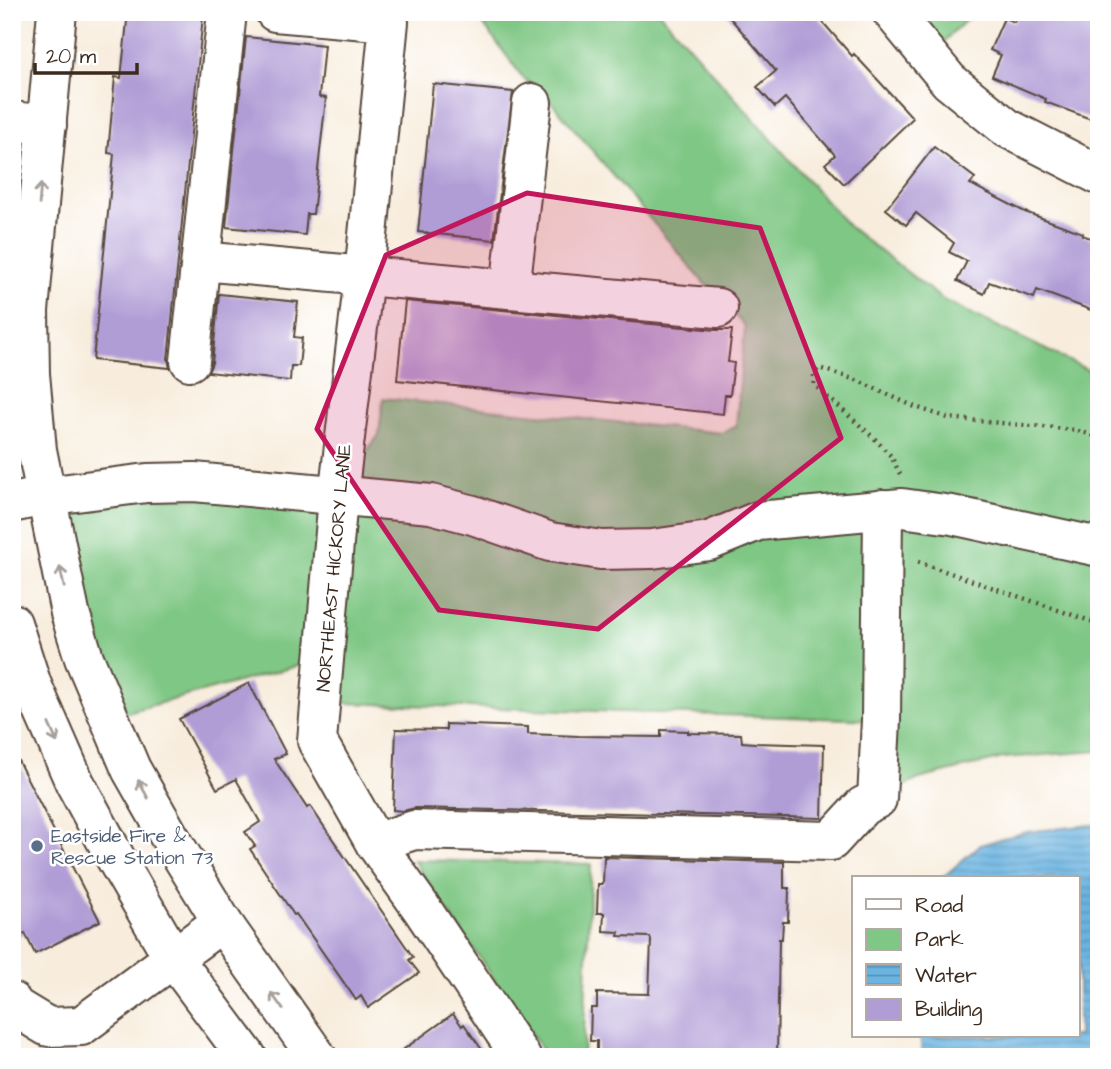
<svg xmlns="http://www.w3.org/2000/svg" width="1111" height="1069" font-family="'Architects Daughter',sans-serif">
	<defs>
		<pattern id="water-rules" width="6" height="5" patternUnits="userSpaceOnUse" patternTransform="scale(1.75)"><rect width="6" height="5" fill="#6ab4e2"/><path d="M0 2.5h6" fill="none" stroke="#5893b7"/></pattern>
	</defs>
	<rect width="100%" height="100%" fill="#fff"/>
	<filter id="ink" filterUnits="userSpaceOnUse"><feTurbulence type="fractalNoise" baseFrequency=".0143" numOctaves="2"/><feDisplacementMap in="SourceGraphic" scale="14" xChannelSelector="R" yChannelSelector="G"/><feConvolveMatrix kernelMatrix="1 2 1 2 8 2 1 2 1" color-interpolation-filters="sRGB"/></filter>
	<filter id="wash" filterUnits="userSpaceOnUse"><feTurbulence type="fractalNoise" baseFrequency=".00686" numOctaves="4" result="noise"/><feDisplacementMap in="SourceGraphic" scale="28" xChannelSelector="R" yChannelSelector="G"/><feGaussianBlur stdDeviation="1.57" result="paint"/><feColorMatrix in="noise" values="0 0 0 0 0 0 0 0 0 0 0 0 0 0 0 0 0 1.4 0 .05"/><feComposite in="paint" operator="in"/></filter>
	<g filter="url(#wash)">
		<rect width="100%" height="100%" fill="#f8eddd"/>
		<g fill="#7fc784" stroke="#5d7851" stroke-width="2">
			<polygon points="474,12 659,12 848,226 943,300 1092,372 1099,371 1099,751 1003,758 919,779 877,799 881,720 340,703 323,659 109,717 45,496 358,499 363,456 379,435 383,398 722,433 736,426 745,326 705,284 543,92 524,79"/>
			<polygon points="892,12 974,12 929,57"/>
			<polygon points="413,860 591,864 583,1057 547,1057"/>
		</g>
		<polygon fill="url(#water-rules)" stroke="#526f80" stroke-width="2" points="1099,824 1099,1057 923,1057 920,1036 1078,1036 1078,878 942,878 980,845 1026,832"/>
		<g id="blocks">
			<g fill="#b19dd6">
				<polygon points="128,12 167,12 203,16 168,359 170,368 93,360 114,154 108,153 115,77 121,78"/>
				<polygon points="725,12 814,12 852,56 854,54 913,118 844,184 825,164 835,155 785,98 775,107 757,87 776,71"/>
				<polygon points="1018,12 1099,12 1099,122 1045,102 1046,99 992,76 1001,55 990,50 1004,18 1014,22"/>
				<polygon points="246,37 324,45 319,97 326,98 313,214 307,214 305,235 226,227"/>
				<polygon points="433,84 513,92 494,240 418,232"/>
				<polygon points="934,147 975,178 970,184 1025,212 1083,233 1082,235 1099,241 1099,313 1037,290 1034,298 989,282 984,294 957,281 967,261 949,252 954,243 916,213 906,225 886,209"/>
				<polygon points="219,294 298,302 294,337 302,338 299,366 291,366 290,381 208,372 212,363"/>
				<polygon points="405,301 716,330 732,330 728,362 734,363 730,395 725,395 723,414 397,380"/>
				<polygon points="249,683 286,754 274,759 307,808 310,806 413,957 409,960 419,973 368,1008 361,996 356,1000 296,914 294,915 250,849 255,846 245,832 260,822 236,779 217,789 179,719"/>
				<polygon points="446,724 528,727 528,734 579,736 661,737 661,730 688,731 688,733 741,734 742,742 755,743 824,745 822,818 415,808 403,811 393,810 396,729 446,730"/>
				<polygon points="12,749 100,921 35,954 25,933 12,939"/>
				<polygon points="604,857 784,862 784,888 789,888 788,922 783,922 782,939 779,939 777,1057 597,1057 597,1041 590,1041 591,1008 597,1008 597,993 649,994 651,940 650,937 618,936 619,932 603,931 604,913 597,913 598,884 603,884"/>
				<polygon points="453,1014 462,1026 464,1024 487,1057 393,1057"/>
			</g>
		</g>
	</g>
	<g filter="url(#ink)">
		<use href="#blocks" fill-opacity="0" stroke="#57473b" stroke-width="2"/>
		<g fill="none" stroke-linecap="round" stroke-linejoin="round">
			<g stroke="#57473b" stroke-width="42">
				<g id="minor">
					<polyline points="57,12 29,311 30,374 37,450 70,613 84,658 131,769 168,834 222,922 317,1057"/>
					<polyline points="275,12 389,22 364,276 338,497 317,741 375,843 422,909 521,1057"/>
					<polyline points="892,12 949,81 1007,128 1099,175"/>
					<polyline points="12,121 47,125"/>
					<polyline points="201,261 718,308"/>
					<polyline points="510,289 532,103"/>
					<polyline points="190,361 227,12"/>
					<polyline points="12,503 45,496 147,483 194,482 431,504 473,515 550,542 601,550 652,549 709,541 758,521 902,508 952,515 1099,547"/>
					<polyline points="12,623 32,685 75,783 116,859 174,959 247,1057"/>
					<polyline points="375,843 414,830 831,841 863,806 877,799 881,720 883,509"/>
					<polyline points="12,1002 15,1007 48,1027 81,1026 222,922"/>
				</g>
			</g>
			<g stroke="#57473b" stroke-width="4.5" stroke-dasharray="2 5" stroke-linecap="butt">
				<polyline points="900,474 891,456 873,437 814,385 814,374 819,368 856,380 913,406 948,418 1075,430 1099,437"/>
				<polyline points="918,562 1099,624"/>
			</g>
			<use href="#minor" stroke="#fff" stroke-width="38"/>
		</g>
		<defs><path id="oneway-shaft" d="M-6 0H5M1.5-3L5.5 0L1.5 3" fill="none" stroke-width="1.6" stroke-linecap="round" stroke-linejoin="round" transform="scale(1.75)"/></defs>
		<g stroke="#a79f9a">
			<use href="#oneway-shaft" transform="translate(40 194) rotate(-85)"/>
			<use href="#oneway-shaft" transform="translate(62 577) rotate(-102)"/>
			<use href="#oneway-shaft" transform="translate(53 733) rotate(66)"/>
			<use href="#oneway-shaft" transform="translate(143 789) rotate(-119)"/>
			<use href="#oneway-shaft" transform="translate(277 1001) rotate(-126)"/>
		</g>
	</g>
	<path fill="#c2185b" fill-opacity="0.2" stroke="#c2185b" stroke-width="5" stroke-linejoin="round" d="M527 193 760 228 841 438 598 629 439 610 317 429 386 255Z"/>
	<circle fill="#5c6f8a" stroke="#fff" stroke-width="2.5" cx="37" cy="846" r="7"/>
	<g text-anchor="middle" stroke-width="5" stroke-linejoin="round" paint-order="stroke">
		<g font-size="19" fill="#3b2a1e" stroke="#fff">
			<text transform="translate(333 568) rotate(-85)" y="7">NORTHEAST HICKORY LANE</text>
		</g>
		<g font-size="19" fill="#4e5e75" stroke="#fff" text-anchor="start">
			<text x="51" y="842">Eastside Fire &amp;<tspan x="51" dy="22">Rescue Station 73</tspan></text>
		</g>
	</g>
	<rect width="1111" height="1069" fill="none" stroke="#fff" stroke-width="42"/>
	<rect x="852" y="876" width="228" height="161" fill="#ffffff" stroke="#b1aaa5" stroke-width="2"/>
	<rect x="866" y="899" width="35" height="10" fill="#ffffff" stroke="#b1aaa5" stroke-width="2"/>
	<text x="915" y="912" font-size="21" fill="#3b2a1e">Road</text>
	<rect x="866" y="929" width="35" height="21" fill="#7fc784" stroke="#b1aaa5" stroke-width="2"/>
	<text x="915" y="946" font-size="21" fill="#3b2a1e">Park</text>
	<rect x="866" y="964" width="35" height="21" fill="url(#water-rules)" stroke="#b1aaa5" stroke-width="2"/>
	<text x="915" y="982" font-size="21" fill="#3b2a1e">Water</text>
	<rect x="866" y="999" width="35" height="21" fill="#b19dd6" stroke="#b1aaa5" stroke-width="2"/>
	<text x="915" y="1016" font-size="21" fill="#3b2a1e">Building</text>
	<path d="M35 63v10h102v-10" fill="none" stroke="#3b2a1e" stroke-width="3.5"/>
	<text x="46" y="63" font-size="21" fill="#3b2a1e" stroke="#ffffff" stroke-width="5" paint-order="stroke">20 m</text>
</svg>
